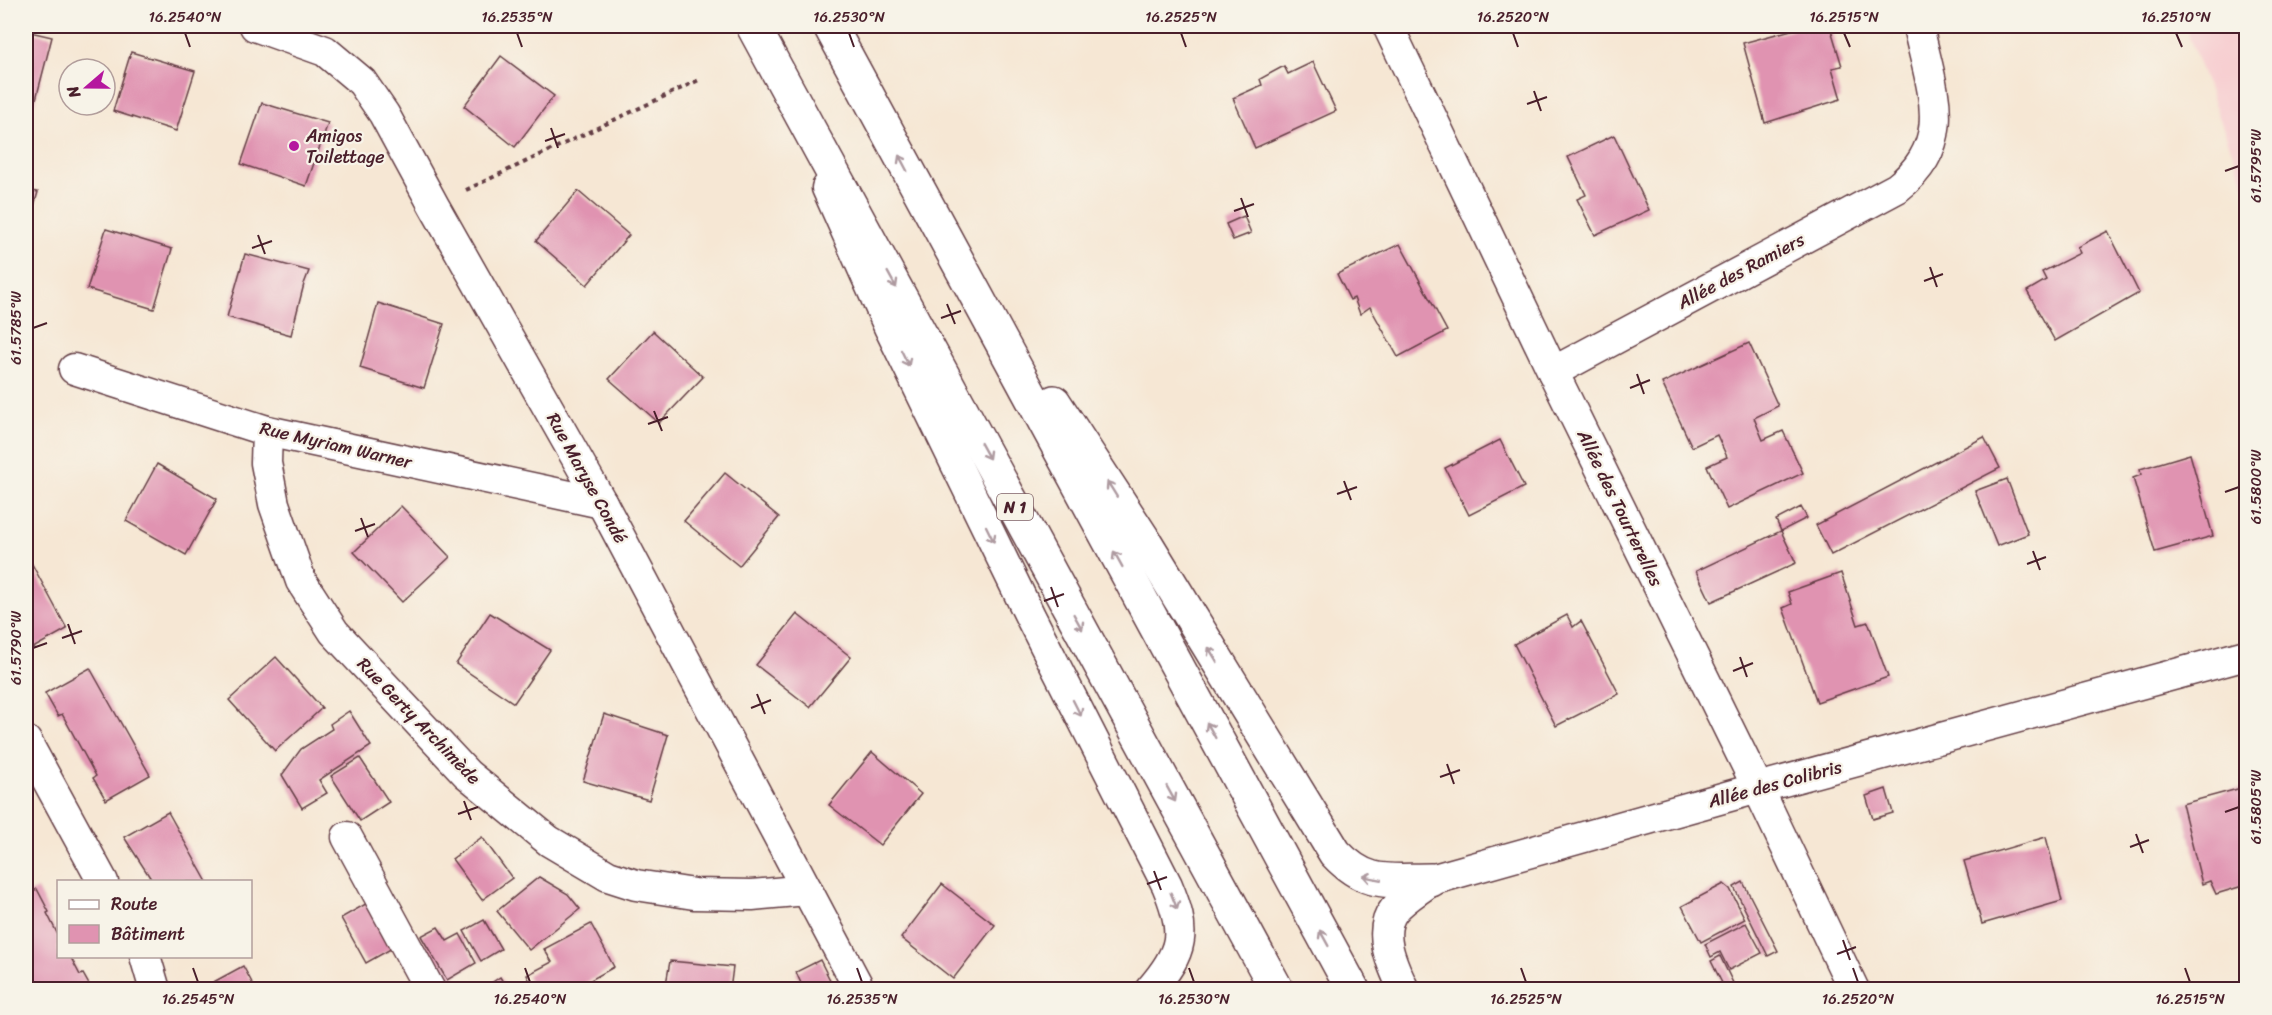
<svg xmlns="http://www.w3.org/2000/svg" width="2272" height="1015" font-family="Sriracha,sans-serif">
	<rect width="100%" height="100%" fill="#f7f3e8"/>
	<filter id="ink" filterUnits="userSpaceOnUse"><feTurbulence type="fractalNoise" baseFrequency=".0167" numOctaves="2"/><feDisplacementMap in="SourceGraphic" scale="12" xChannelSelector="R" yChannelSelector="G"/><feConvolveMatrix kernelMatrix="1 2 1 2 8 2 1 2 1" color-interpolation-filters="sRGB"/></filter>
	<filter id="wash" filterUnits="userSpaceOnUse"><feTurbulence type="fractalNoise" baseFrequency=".008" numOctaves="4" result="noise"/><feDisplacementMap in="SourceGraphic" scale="24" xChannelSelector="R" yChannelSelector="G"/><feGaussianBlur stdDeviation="1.35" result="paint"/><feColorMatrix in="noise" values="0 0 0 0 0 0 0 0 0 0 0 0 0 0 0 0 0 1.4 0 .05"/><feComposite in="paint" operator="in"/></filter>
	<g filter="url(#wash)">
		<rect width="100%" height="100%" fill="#f6e7d4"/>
		<polygon fill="#f7cfd1" points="2185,26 2246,26 2246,189"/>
		<g id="blocks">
			<g fill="#e093b1">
				<polygon points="1806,26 1830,26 1842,66 1832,68 1841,99 1765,123 1743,43"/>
				<polygon points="26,31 52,37 35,103 26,100"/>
				<polygon points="131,52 195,71 176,131 113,111"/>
				<polygon points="501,56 554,96 515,147 464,106"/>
				<polygon points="1313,62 1336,111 1255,148 1233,98 1262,85 1260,79 1284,66 1288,74"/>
				<polygon points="262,103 328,123 306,186 241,164"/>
				<polygon points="1614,135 1649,210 1595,235 1577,199 1586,195 1568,157"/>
				<polygon points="26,190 38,192 26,233"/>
				<polygon points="578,191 629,235 587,285 536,241"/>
				<polygon points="1244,216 1251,233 1233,240 1226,224"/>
				<polygon points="106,229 172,249 154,309 87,289"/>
				<polygon points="2108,231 2139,293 2055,341 2027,291 2046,280 2042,272 2080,253 2077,247"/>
				<polygon points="1400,244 1447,331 1398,357 1370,307 1360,314 1354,298 1350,300 1337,274"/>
				<polygon points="245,254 309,271 304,284 291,335 227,317"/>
				<polygon points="378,303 444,324 424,388 360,368"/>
				<polygon points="653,331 703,377 659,423 609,379"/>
				<polygon points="1749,343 1778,406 1754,418 1763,440 1783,431 1803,473 1727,509 1707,466 1727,457 1717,435 1692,447 1662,383"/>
				<polygon points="1984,437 2000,468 1831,555 1816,525"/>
				<polygon points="1500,440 1524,487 1469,515 1445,468"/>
				<polygon points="2190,454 2213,536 2155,552 2133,478 2141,475 2140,469"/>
				<polygon points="157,464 217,499 186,555 126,521"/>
				<polygon points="725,473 779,517 739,566 684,521"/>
				<polygon points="2007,479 2028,534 1997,546 1975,491"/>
				<polygon points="401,506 450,557 402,602 354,552"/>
				<polygon points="1801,507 1807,518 1781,531 1796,563 1711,602 1696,571 1781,531 1776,520"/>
				<polygon points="26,553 67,629 26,652"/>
				<polygon points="1841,573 1858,625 1868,622 1888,677 1817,702 1783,608 1792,604 1788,592"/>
				<polygon points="490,613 550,650 514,703 456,664"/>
				<polygon points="797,614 851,657 810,707 756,665"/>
				<polygon points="1567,615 1573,627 1581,621 1619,694 1556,726 1514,644"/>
				<polygon points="276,657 322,708 275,751 229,700"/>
				<polygon points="90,668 150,775 106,800 93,778 96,776 62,714 58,716 45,693"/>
				<polygon points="349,711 371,746 319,780 327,793 302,808 282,775 301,749 332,729 330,724"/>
				<polygon points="604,714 668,735 649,800 583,781"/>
				<polygon points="872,752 921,794 880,845 829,805"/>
				<polygon points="360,758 389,802 360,821 331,776"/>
				<polygon points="2245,787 2246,885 2216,894 2210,881 2202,884 2182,804"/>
				<polygon points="1886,789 1893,813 1873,819 1866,796"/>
				<polygon points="168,812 207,882 153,882 124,837"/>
				<polygon points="482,837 512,878 482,900 452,859"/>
				<polygon points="2046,837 2062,901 1982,924 1964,861"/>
				<polygon points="539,877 568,894 580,909 529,950 497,911"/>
				<polygon points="1743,882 1778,951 1768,956 1734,887"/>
				<polygon points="942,884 995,925 953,979 901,938"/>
				<polygon points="1724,884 1730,889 1745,919 1701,942 1682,906"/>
				<polygon points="37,889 49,912 47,913 58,935 58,956 70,956 80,975 83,974 92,990 34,990 26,974 26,895"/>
				<polygon points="371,901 396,946 366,963 341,918"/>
				<polygon points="484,920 501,949 481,961 464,931"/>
				<polygon points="1746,923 1762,953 1729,970 1720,952 1711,957 1705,944"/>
				<polygon points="591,924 614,967 573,990 534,990 527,975 552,962 544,949"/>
				<polygon points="438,927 447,941 460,934 476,963 447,980 421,936"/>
				<polygon points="1720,956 1733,983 1724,987 1711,961"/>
				<polygon points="820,960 832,984 819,990 804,990 796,972"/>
				<polygon points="670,961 733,967 730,990 665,990"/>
				<polygon points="243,966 256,990 201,990 210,984"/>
				<polygon points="500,977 508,990 481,990 487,986"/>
			</g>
		</g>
	</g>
	<g filter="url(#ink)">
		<use href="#blocks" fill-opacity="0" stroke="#643d44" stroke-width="1.5"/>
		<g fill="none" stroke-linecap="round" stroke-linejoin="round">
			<g stroke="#643d44" stroke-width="33">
				<g id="minor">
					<polyline points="255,26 325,51 362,82 384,114 434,206 602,503 860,990"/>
					<polyline points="1388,26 1553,372 1758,788 1854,990"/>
					<path d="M827 188 889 327 1030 616 1167 885C1187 933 1184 951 1150 990"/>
					<polyline points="74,369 267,431 602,503"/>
					<path d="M1553 372 1897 188C1957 142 1931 88 1918 26"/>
					<polyline points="267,431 266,463 274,504 301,581 334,632 467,774 549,841 608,876 636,885 694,894 752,895 807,890"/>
					<polyline points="26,741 103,882"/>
					<polyline points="347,837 430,990"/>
					<polyline points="145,956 155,990"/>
					<path d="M1404 990C1393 967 1376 932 1394 910 1404 898 1419 890 1431 880L1758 788 2246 655"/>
				</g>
			</g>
			<g stroke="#643d44" stroke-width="36">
				<g id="trunk">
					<polyline points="753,26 1277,990"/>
					<polyline points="830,26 1353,990"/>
					<path d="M1054 402 1144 540 1335 853C1367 887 1388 880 1431 880"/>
				</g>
			</g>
			<polyline stroke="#643d44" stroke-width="4" stroke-dasharray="4.5 4.5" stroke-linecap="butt" points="466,190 701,79"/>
			<use href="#minor" stroke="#fff" stroke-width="30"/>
			<use href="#trunk" stroke="#fff" stroke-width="33"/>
		</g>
		<defs><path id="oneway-shaft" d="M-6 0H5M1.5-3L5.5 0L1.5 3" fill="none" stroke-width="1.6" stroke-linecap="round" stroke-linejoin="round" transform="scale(1.5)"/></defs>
		<g stroke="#ae9aa0">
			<use href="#oneway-shaft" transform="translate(903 163) rotate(-118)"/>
			<use href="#oneway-shaft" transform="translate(892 280) rotate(61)"/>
			<use href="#oneway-shaft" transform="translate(905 358) rotate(64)"/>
			<use href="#oneway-shaft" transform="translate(985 451) rotate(61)"/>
			<use href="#oneway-shaft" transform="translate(1112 489) rotate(-122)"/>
			<use href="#oneway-shaft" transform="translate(990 534) rotate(64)"/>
			<use href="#oneway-shaft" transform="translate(1118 559) rotate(-119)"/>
			<use href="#oneway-shaft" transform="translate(1078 622) rotate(61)"/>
			<use href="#oneway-shaft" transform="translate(1213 655) rotate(-121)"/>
			<use href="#oneway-shaft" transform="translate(1077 708) rotate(63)"/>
			<use href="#oneway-shaft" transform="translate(1211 730) rotate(-119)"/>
			<use href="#oneway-shaft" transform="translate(1171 794) rotate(61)"/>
			<use href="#oneway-shaft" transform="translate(1372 878) rotate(-169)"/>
			<use href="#oneway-shaft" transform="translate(1174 901) rotate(68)"/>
			<use href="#oneway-shaft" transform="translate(1324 938) rotate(-119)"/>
		</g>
	</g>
	<path fill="none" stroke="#4a1f2b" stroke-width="2" d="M185 33 190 47M517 33 522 47M849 33 854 47M1181 33 1186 47M1513 33 1518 47M1844 33 1850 47M2176 33 2182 47M1534 91 1541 111M1527 104 1547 97M551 128 558 148M545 141 565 134M2225 171 2239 166M1241 198 1248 217M1234 211 1254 204M258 235 265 254M252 248 272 241M1930 267 1937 287M1924 281 1943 274M947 304 955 324M941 318 961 311M33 328 47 323M1637 374 1644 394M1630 388 1650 380M654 411 662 431M648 424 668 417M1344 481 1351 500M2225 492 2239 487M1337 494 1357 487M361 518 368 537M355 531 375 524M2033 551 2040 570M2027 564 2046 557M1051 587 1058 607M1044 601 1064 594M68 624 75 644M62 638 82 631M33 648 47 643M1740 657 1747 677M1733 671 1753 663M757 694 765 714M751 708 771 700M1447 764 1454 784M1440 777 1460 770M464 801 471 820M2225 812 2239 807M458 814 478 807M2136 834 2143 853M2130 847 2149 840M1154 871 1161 890M1147 884 1167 877M1843 940 1850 960M1837 954 1856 947M193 968 198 982M525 968 530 982M857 968 862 982M1189 968 1194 982M1521 968 1526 982M1853 968 1858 982M2185 968 2190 982"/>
	<circle fill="#b5179e" stroke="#f7f3e8" stroke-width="2" cx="294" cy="146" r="6"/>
	<g text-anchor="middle" stroke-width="4.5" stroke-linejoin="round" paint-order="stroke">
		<rect fill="#f7f3e8" stroke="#7e5f64" stroke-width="1.5" x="997" y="494" width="36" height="26" rx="4.5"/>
		<g font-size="16" font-weight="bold" fill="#4a1f2b">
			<text x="1015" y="513">N 1</text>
		</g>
		<g font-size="18" fill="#4a1f2b" stroke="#f7f3e8" text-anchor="start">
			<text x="306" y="142">Amigos<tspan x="306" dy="21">Toilettage</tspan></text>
		</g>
		<g font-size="18" fill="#4a1f2b" stroke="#f7f3e8">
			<text transform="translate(1741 271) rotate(-28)" y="6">Allée des Ramiers</text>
			<text transform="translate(336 445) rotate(13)" y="6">Rue Myriam Warner</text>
			<text transform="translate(587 478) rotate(61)" y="6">Rue Maryse Condé</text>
			<text transform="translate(1620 508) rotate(64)" y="6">Allée des Tourterelles</text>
			<text transform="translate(419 721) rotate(46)" y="6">Rue Gerty Archimède</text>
			<text transform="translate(1775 784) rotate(-15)" y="6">Allée des Colibris</text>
		</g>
	</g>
	<rect width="2272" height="1015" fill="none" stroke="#f7f3e8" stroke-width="66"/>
	<rect x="57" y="880" width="195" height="78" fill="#f7f3e8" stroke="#b29e9c" stroke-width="1.5"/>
	<rect x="69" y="900" width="30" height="9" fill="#ffffff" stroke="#b29e9c" stroke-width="1.5"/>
	<text x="111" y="910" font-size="18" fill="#4a1f2b">Route</text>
	<rect x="69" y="925" width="30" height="18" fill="#e093b1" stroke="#b29e9c" stroke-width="1.5"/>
	<text x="111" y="940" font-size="18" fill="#4a1f2b">Bâtiment</text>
	<g transform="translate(87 87) rotate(250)"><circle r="28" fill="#f7f3e8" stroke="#b29e9c" stroke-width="1.5"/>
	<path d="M0-4.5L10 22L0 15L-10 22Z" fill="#b5179e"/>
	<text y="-9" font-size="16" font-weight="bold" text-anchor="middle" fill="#4a1f2b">N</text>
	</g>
	<rect x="33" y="33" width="2206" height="949" fill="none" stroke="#4a1f2b" stroke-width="2"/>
	<g font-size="15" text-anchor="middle" fill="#4a1f2b">
		<text x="185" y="22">16.2540°N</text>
		<text x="517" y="22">16.2535°N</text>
		<text x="849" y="22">16.2530°N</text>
		<text x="1181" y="22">16.2525°N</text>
		<text x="1513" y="22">16.2520°N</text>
		<text x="1844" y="22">16.2515°N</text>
		<text x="2176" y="22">16.2510°N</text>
		<text transform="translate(2256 166) rotate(-90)" y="5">61.5795°W</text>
		<text transform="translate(16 328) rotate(-90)" y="5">61.5785°W</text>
		<text transform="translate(2256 487) rotate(-90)" y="5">61.5800°W</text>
		<text transform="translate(16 648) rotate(-90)" y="5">61.5790°W</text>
		<text transform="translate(2256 807) rotate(-90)" y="5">61.5805°W</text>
		<text x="198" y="1004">16.2545°N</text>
		<text x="530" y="1004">16.2540°N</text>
		<text x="862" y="1004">16.2535°N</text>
		<text x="1194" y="1004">16.2530°N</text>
		<text x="1526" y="1004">16.2525°N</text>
		<text x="1858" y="1004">16.2520°N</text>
		<text x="2190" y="1004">16.2515°N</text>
	</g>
</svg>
